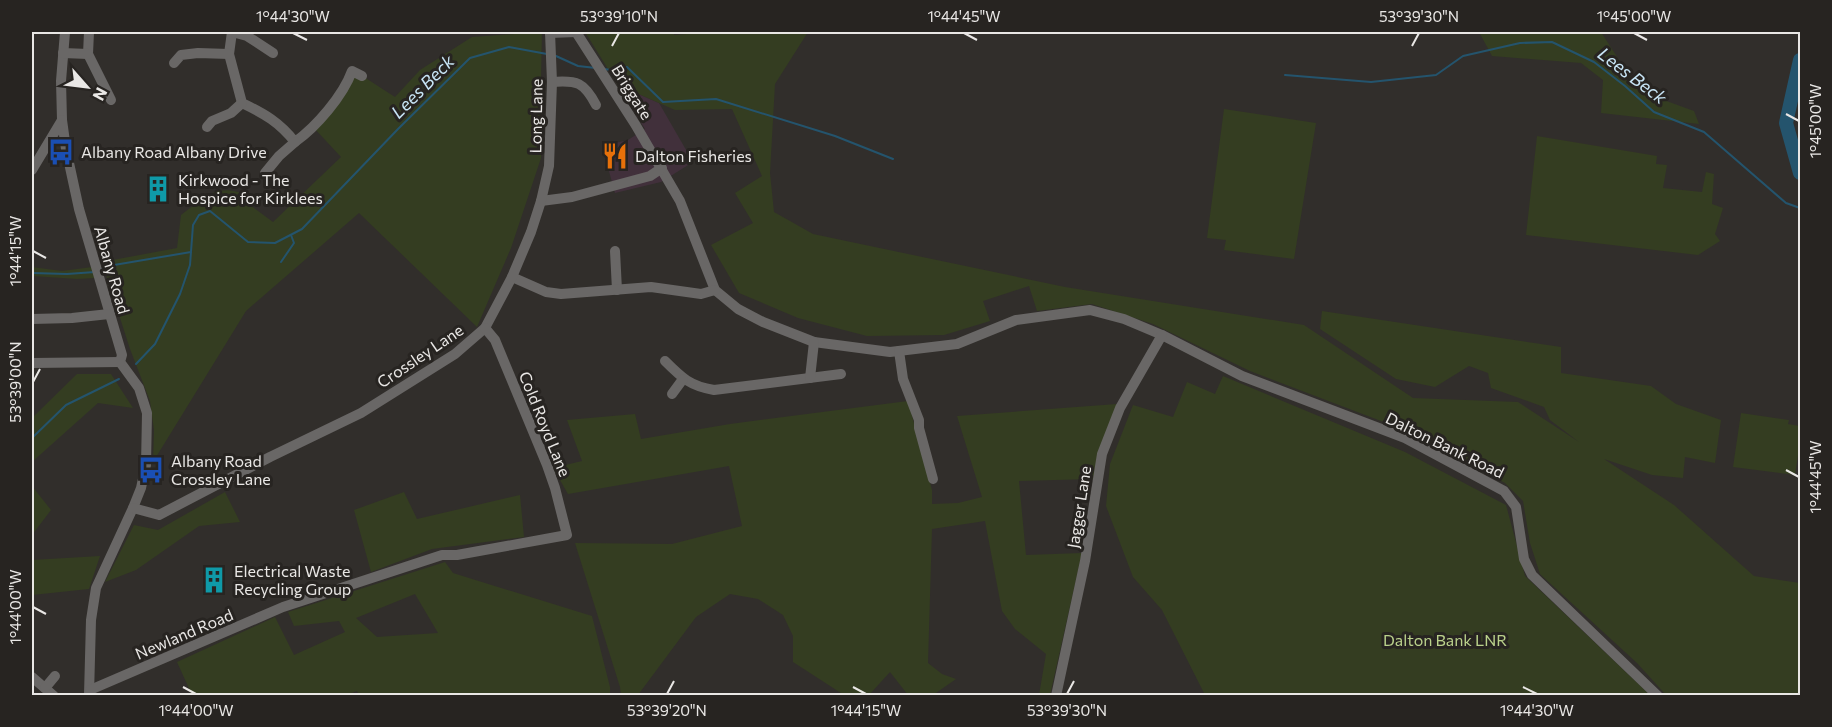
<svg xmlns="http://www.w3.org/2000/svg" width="1832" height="727" font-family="Commissioner,sans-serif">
	<rect width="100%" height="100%" fill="#312e2b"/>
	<polygon fill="#41303b" points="618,85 659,103 693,162 661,182 615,193 602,146 628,140 645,129"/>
	<g fill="#343d21" fill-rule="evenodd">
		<path d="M542 32 541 77 545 88 541 158 511 248 477 327 359 213 246 311 153 462 154 430 150 401 130 349 102 262 177 248 181 215C207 196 218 181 250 197V205L273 222 341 157 314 128 354 74 364 77 395 97 420 70 472 37Z"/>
		<polygon points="585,32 675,32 674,35 710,32 808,32 775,84 770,173 774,212 813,234 1065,287 1304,325 1413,398 1518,402 1579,442 1550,420 1544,407 1491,388 1488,373 1469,366 1435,387 1396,379 1320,329 1322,311 1561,347 1561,373 1651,386 1676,404 1721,420 1715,463 1685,457 1683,478 1652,475 1604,459 1674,505 1754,576 1800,583 1800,695 1666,695 1637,663 1540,574 1530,543 1523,501 1505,483 1402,429 1250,371 1153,324 1092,304 1037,311 1029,286 983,301 990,321 944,335 867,336 798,318 739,293 711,245 753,223 735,193 762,176 732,109 675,110 618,85"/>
		<polygon points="1479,32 1601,32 1639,91 1694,111 1699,124 1601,113 1603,80 1581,63 1492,56"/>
		<polygon points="1224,109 1316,123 1294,259 1224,250 1226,240 1207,238"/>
		<polygon points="1537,136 1657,156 1656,164 1667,165 1663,188 1702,192 1706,172 1714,174 1712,204 1723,208 1715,234 1720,241 1698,255 1526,235"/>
		<polygon points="32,267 62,271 92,267 95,278 77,279 32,276"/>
		<polygon points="77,374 111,374 133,408 98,403 32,462 32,418"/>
		<polygon points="1223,376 1405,452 1506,505 1525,576 1650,695 1205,695 1162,610 1133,577 1106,506 1110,464 1133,405 1173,417 1187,382 1215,394"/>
		<polygon points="908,401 932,490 932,504 958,503 982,497 957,416 1117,404 1098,453 1093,479 1019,481 1026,555 1082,553 1050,695 1039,695 1046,654 1015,629 1002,611 985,521 932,529 928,663 942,674 956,679 933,695 908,695 890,672 869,695 844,695 793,662 793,636 783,615 758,599 730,594 696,617 638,695 621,695 620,687 575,543 672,544 742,526 729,466 568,494 553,468 582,461 567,420 635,414 641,439 730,424"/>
		<polygon points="1741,413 1789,420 1788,424 1800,426 1800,442 1795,475 1733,467"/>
		<polygon points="32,486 51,510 32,535"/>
		<polygon points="225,492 240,522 199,526 136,570 105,582 134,525 158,530"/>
		<polygon points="404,492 417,519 520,495 524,537 432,549 371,572 354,510"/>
		<polygon points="100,556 89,589 32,595 32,560"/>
		<path d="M445 562 453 573 592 616 610 687V695L359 696 357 691 344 696 192 695 177 662 275 617 294 655 345 632 339 621 294 626 288 612ZM415 594 438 633 377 637 356 618Z"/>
	</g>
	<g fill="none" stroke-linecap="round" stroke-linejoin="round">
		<g stroke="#24546d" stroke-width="2">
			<polyline points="556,56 578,66 596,68"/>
			<polyline points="604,69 611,70 627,67 663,102 716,99 835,136 893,159"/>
			<polyline points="1285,75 1371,82 1436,75 1463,56 1520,43 1552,42 1594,62 1625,86 1654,112 1704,132 1786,203 1800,208"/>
			<polyline points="281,262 294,243 291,235"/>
			<polyline points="100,270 114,265 191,252"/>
			<polyline points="32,273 67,274 95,272"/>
			<polyline points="136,364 155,344 180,294 190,265 193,225 199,215 210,211 248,242 275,243 302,229 398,129 470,58 509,47 547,54"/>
			<polyline points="32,438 66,405 119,379"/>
		</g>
		<polyline stroke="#24546d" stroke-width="14" points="1800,60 1786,123 1800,173"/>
		<g stroke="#696766" stroke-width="10">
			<polyline points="65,32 61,81 62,120 66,149 79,209 122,355 120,362 139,388 147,413 146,465 141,488 133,508 96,588 91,620 89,695"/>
			<polyline points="89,32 88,54 111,100"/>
			<path d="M232 32 229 54 242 103C265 114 279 122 295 142 316 127 343 96 352 71L362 76"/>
			<polyline points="232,32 247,36 273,53"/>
			<polyline points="576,32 635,124 680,201 715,290 738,309 763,322 814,342 890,352 957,344 1016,320 1090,310 1124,319 1162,335 1242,376 1405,438 1504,491 1516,507 1524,559 1532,575 1658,696"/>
			<polyline points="550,33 576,32"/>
			<polyline points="63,53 88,54"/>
			<polyline points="174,63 181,55 198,53 229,54"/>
			<path d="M552 82C577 80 584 82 596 105"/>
			<polyline points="207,127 212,121 231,113 242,103"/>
			<polyline points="32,170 62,120"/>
			<polyline points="265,173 279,156 295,142"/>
			<polyline points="541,201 572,197 650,176 662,168"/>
			<polyline points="615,251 617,290"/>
			<polyline points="512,277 546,292 561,294 651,287 701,294 715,290"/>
			<polyline points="32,319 72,318 109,314"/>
			<polyline points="899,351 903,379 919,420 919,428 933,479"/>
			<path d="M665 361C682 378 690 386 714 390L841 374"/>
			<polyline points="32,363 120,362"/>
			<polyline points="810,378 814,342"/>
			<polyline points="672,394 683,379"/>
			<polyline points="133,508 159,515 270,457 361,413 455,354 485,328 512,277 531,232 541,201 549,166 552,82 550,32"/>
			<polyline points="32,677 54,696"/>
			<polyline points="45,688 55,676"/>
			<polyline points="90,690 283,607 442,555 457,555 567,535 555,488 547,465 495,340 485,328"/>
			<polyline points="1056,696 1085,561 1102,454 1120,408 1162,335"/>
		</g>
	</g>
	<path fill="none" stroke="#e9e7e5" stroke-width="2" d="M293 33 307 40M964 33 977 40M1634 33 1647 40M612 46 619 33M1412 46 1419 33M1786 114 1799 121M33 251 46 258M33 382 40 369M1786 470 1799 477M33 607 46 614M183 687 196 694M853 687 866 694M1523 687 1537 694M667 694 674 681M1067 694 1074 681"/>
	<defs>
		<g id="bus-bare" transform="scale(2.07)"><path d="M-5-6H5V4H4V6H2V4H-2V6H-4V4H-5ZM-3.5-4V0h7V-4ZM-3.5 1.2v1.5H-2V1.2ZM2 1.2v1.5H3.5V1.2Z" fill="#1a4fb4" stroke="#272421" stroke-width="2.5" paint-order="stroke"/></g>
		<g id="restaurant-bare" transform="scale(2.07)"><path d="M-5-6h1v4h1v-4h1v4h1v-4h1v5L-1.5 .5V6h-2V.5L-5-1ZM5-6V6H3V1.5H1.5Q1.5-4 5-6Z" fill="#e8710a" stroke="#272421" stroke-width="2.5" paint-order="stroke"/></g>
		<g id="building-bare" transform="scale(2.07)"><path d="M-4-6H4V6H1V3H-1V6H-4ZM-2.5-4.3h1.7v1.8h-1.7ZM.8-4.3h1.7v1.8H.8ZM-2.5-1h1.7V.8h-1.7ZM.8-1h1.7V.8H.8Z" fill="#0f9aa8" stroke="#272421" stroke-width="2.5" paint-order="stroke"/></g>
	</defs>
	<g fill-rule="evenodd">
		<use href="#bus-bare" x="61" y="152"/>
		<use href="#restaurant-bare" x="615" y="156"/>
		<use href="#building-bare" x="158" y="189"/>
		<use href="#bus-bare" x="151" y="470"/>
		<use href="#building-bare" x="214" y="580"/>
	</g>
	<g text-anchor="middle" stroke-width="6" stroke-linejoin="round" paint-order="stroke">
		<g font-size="16" fill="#e9e7e5" stroke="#272421">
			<text transform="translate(632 92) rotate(58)" y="6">Briggate</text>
			<text transform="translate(536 116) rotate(-89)" y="6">Long Lane</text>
			<text transform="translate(112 270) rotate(74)" y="6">Albany Road</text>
			<text transform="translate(420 356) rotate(-34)" y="6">Crossley Lane</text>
			<text transform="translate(545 424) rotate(68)" y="6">Cold Royd Lane</text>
			<text transform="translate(1445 445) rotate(26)" y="6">Dalton Bank Road</text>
			<text transform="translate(1079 507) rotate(-81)" y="6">Jagger Lane</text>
			<text transform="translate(184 634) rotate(-23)" y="6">Newland Road</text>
		</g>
		<g font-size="16" fill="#e9e7e5" stroke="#272421" text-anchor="start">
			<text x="81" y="158">Albany Road Albany Drive</text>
			<text x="635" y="162">Dalton Fisheries</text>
			<text x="178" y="186">Kirkwood - The<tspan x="178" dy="18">Hospice for Kirklees</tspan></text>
			<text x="171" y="467">Albany Road<tspan x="171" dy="18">Crossley Lane</tspan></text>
			<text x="234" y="577">Electrical Waste<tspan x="234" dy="18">Recycling Group</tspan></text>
		</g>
		<g font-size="16" fill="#bad18b" stroke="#272421">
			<text x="1445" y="646">Dalton Bank LNR</text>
		</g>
		<g font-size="18" font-style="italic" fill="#c8e5f6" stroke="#272421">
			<text transform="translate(1632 76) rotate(37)" y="6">Lees Beck</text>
			<text transform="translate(423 87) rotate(-45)" y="6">Lees Beck</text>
		</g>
	</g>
	<rect width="1832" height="727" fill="none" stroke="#272421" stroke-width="66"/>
	<g transform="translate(87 87) rotate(118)" stroke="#272421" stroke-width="4.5" paint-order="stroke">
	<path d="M0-4.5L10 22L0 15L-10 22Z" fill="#e9e7e5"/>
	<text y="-9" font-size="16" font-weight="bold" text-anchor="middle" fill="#e9e7e5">N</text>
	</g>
	<rect x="33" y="33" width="1766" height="661" fill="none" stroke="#e9e7e5" stroke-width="2"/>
	<g font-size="15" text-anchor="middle" fill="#e9e7e5">
		<text x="293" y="22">1°44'30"W</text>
		<text x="619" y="22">53°39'10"N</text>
		<text x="964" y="22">1°44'45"W</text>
		<text x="1419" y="22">53°39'30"N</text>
		<text x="1634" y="22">1°45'00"W</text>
		<text transform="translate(1816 121) rotate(-90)" y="5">1°45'00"W</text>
		<text transform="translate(16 251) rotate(-90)" y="5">1°44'15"W</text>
		<text transform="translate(16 382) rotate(-90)" y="5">53°39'00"N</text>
		<text transform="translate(1816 477) rotate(-90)" y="5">1°44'45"W</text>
		<text transform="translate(16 607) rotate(-90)" y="5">1°44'00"W</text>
		<text x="196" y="716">1°44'00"W</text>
		<text x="667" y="716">53°39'20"N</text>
		<text x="866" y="716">1°44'15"W</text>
		<text x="1067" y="716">53°39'30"N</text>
		<text x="1537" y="716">1°44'30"W</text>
	</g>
</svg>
